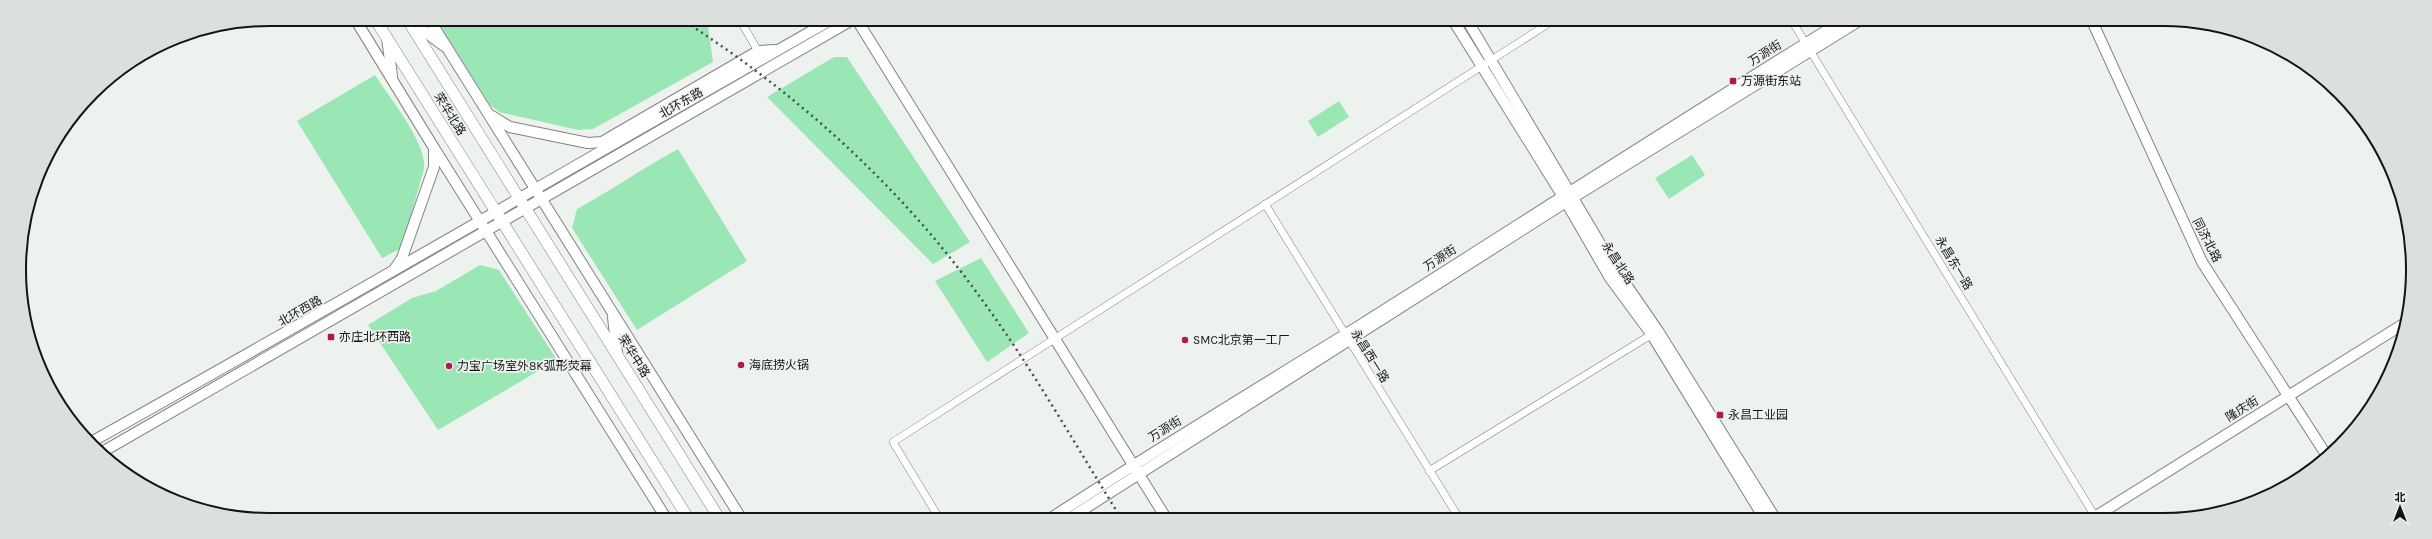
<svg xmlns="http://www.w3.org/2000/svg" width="2432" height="539" font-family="Karla,'Noto Sans SC',sans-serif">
	<rect width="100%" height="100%" fill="#eef2ef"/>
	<g fill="#9ae7b5">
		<polygon points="436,19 707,19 713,62 593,129 578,130 499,112 490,105"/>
		<polygon points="834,57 847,57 970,242 933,264 767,97"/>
		<path d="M375 75C390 99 427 142 424 169L403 243 400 249 382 258 297 121Z"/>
		<polygon points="1339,101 1349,117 1318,137 1308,121"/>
		<path d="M678 149 747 261 637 330 572 228 577 209C612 190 643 168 678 149Z"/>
		<polygon points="1692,155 1705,175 1669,199 1655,178"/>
		<polygon points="981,258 1029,333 987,362 935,281"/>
		<polygon points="480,265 499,270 557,360 438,430 368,325 412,298 436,291"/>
	</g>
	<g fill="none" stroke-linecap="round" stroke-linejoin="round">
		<g stroke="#818482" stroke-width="8">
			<g id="street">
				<polyline points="740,20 758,51"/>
				<polyline points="1792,21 2096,518"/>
				<polyline points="1265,204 1459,518"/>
				<polyline points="1429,471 1654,333"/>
				<polyline points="939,518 893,442 1554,20"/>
			</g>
		</g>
		<g stroke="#818482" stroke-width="12">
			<g id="secondary">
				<polyline points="355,19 434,148 434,167 402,258 394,270"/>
				<polyline points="408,19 444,46"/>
				<polyline points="429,19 741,518"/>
				<polyline points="857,20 1166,518"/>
				<polyline points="1453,20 1562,195 1610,278 1652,335 1764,518"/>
				<polyline points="1467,20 1614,267 1658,331 1775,518"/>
				<polyline points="2092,21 2202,262 2327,456"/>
				<polyline points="387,38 392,76"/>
				<polyline points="492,116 510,127 588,143 602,142 758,51 775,50"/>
				<polyline points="434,148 666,518"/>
				<polyline points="613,317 617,353"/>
				<path d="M93 441C340 303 584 160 831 20"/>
				<polyline points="104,451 852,20"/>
				<path d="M1051 518C1154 451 1258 388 1362 324 1522 223 1681 120 1842 21"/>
				<polyline points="1070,518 1566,202 1859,21"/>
				<polyline points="2093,518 2405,323"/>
			</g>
		</g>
		<g stroke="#818482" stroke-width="12">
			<g id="primary">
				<polyline points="375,19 688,518"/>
				<polyline points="407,19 719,518"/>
			</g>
		</g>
		<use href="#street" stroke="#fff" stroke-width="7"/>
		<use href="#secondary" stroke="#fff" stroke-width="10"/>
		<use href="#primary" stroke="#fff" stroke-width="11"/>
		<path stroke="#494b4a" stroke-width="2.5" stroke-dasharray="2 4" stroke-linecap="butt" d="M681 19C795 92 897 183 977 293 1030 364 1074 443 1121 518"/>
	</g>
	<g fill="#ac1b53" stroke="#eef2ef" stroke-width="1.5">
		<rect x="1729" y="77" width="8" height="8" rx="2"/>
		<rect x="327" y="333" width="8" height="8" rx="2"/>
		<circle cx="1185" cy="340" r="4"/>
		<circle cx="741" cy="365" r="4"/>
		<circle cx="449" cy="366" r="4"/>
		<rect x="1716" y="411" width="8" height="8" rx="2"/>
	</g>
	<g text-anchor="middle" stroke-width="3.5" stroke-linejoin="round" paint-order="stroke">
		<g font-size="12" fill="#131413" stroke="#eef2ef">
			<text transform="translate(1765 53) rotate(-32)" y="4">万源街</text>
			<text transform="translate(681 103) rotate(-30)" y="4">北环东路</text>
			<text transform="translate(450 114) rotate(58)" y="4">荣华北路</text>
			<text transform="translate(2207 240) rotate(63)" y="4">同济北路</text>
			<text transform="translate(1440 258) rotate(-33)" y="4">万源街</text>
			<text transform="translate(1618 263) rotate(57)" y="4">永昌北路</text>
			<text transform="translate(1954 263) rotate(59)" y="4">永昌东一路</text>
			<text transform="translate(300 311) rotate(-30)" y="4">北环西路</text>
			<text transform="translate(634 356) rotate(58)" y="4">荣华中路</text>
			<text transform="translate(1370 356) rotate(58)" y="4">永昌西一路</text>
			<text transform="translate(2242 409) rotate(-32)" y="4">隆庆街</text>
			<text transform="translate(1165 429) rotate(-32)" y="4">万源街</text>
		</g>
		<g font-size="12" fill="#131413" stroke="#eef2ef" text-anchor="start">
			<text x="1741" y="85">万源街东站</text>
			<text x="339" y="341">亦庄北环西路</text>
			<text x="1193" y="344">SMC北京第一工厂</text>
			<text x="749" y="369">海底捞火锅</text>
			<text x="457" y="370">力宝广场室外8K弧形荧幕</text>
			<text x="1728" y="419">永昌工业园</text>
		</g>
	</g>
	<path d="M0 0H2432V539H0ZM269 26H2163A243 243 0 0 1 2406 269V270A243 243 0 0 1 2163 513H269A243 243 0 0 1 26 270V269A243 243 0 0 1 269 26Z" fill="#dce0dd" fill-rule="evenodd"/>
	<path fill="none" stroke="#131413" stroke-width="2" d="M269 26H2163A243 243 0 0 1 2406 269V270A243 243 0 0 1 2163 513H269A243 243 0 0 1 26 270V269A243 243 0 0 1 269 26Z"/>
	<g transform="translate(2400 507)" stroke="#eef2ef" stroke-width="3" paint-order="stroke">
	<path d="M0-3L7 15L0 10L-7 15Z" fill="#131413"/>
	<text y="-6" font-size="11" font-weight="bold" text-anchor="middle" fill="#131413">北</text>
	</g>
</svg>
